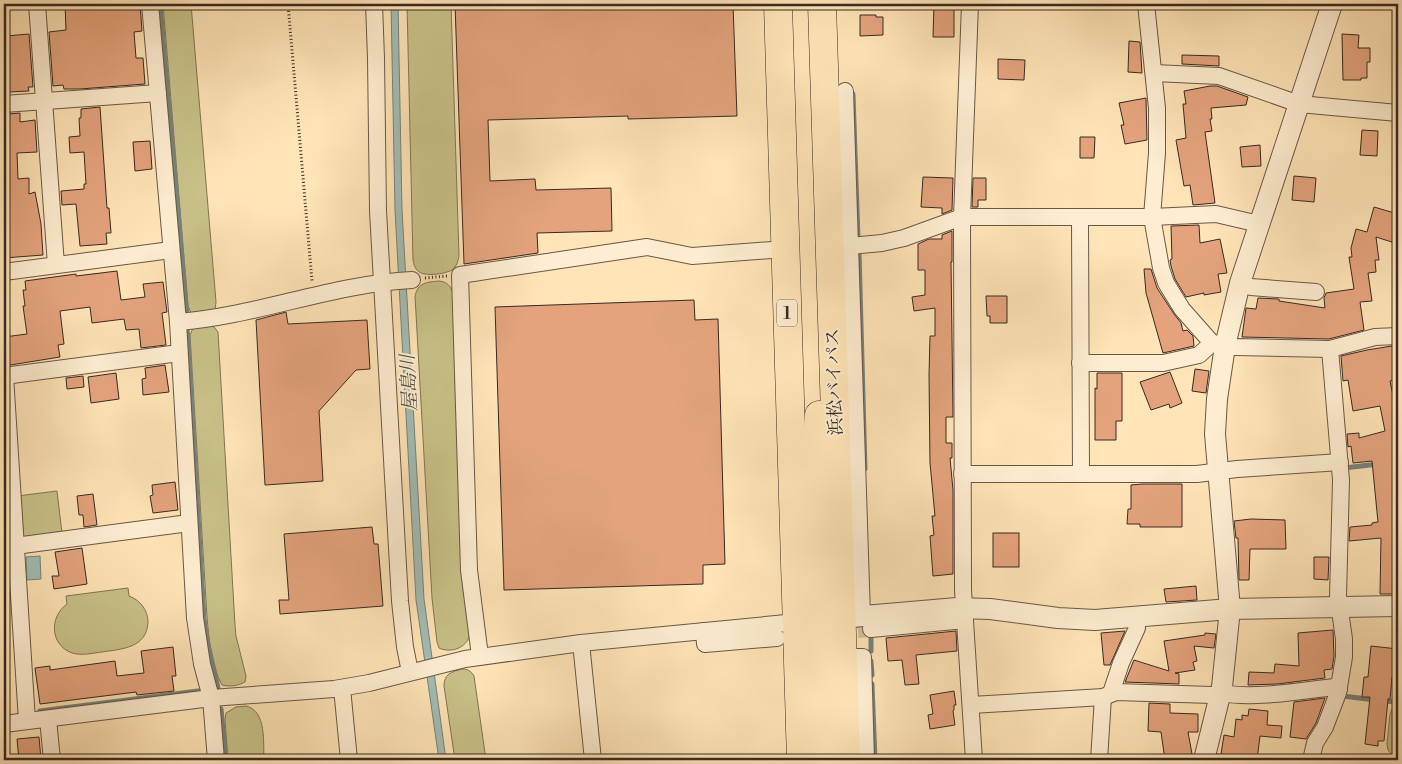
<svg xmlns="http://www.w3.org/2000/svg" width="1402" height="764" font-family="'Libre Bodoni','Noto Serif JP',serif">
	<rect width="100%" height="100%" fill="#fee4b6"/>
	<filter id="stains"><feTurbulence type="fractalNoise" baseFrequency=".004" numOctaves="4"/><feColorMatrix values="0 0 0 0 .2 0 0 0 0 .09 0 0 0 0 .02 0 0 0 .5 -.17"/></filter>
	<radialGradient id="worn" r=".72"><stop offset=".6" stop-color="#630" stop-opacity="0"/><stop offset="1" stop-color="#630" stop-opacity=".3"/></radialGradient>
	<g fill="#c8c188" stroke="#807654">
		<polygon points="163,4 191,4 216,302 215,310 191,313 188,306"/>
		<path d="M407 4H451L459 256C458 261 457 266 452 270 445 274 428 276 421 273 415 270 414 265 413 260Z"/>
		<path d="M439 281C447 282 450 285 453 293L470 632C469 647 452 654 439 648L437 642 432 598 415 296C418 283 426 282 439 281Z"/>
		<path d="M209 324 214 327 218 332 235 625 236 636 246 676 245 682C237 686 230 687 222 685 211 666 209 639 207 617L190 335 193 328Z"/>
		<polygon points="57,491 62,533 25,538 20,534 17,496"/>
		<path d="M128 588 129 596C140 600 148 610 148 622 147 648 122 649 102 652 93 653 82 656 72 653 50 645 49 617 67 604L66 596Z"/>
		<path d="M462 669C468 669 471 671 474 676L486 760H455L444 686C444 674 451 672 462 669Z"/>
		<path d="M246 706C267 711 263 743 264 760H228L225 720 226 713 236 707Z"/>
		<polygon points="1398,706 1398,755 1391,754 1388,750 1387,744 1390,714 1392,709"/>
	</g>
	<g fill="#a2bdb6" stroke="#78827a">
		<polygon points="391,4 398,4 402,210 424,599 446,760 439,760 416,600 395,210"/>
		<polygon points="40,556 41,579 27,580 26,557"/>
	</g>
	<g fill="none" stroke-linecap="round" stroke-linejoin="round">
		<g stroke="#78827a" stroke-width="5">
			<polyline points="160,4 187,316"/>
			<polyline points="853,94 858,239"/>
			<polyline points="859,252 865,469"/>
			<polyline points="187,326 204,618 207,640 218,688 216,689"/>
			<polyline points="1344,468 1378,464"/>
			<polyline points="871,636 871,651"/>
			<polyline points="871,661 872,675"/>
			<polyline points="872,684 875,760"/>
			<polyline points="1343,696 1375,700"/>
			<polyline points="1383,701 1398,702"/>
			<polyline points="221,709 226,760"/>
			<polyline points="40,711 198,691"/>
		</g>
	</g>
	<g fill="#e4a37d" stroke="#382a21">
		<polygon points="65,4 140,4 142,31 134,32 136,58 143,58 145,84 80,89 64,89 63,85 53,86 49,32 66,30"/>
		<polygon points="455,4 733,4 737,116 628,119 628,116 488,120 490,181 535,179 536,190 611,188 612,231 537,233 538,253 464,264"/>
		<polygon points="934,4 954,4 954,37 933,37"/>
		<polygon points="860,15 876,15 876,17 883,17 883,35 860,36"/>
		<polygon points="29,34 33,87 28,87 29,91 8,92 6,36"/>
		<polygon points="1342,34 1359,35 1358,48 1370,48 1370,62 1367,62 1367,78 1361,78 1361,80 1343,80"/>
		<polygon points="1129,41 1140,42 1142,73 1128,72"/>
		<polygon points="1182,55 1219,56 1219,66 1182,64"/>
		<polygon points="998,59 1025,60 1024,80 998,79"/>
		<polygon points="1210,86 1217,86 1248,97 1246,105 1211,108 1212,119 1210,119 1212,131 1205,132 1215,203 1193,205 1190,185 1184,186 1176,140 1186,138 1183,104 1186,104 1184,91"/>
		<polygon points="1146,98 1147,140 1125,144 1121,125 1124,125 1119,103"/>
		<polygon points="100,107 107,208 109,208 111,233 106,233 107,244 80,246 76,204 62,205 61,191 84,189 84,184 86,184 84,152 70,153 69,137 80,136 79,118 81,118 81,109"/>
		<polygon points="20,113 20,122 35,120 37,152 17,153 18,179 29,178 29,194 35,192 41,224 43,255 4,258 4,131 9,131 8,114"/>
		<polygon points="1362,130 1378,131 1377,156 1360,155"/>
		<polygon points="1080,137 1095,137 1094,158 1080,158"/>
		<polygon points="150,141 152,169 135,171 133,142"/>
		<polygon points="1260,145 1261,166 1242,167 1240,147"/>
		<polygon points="1294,176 1316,178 1314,202 1292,200"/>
		<polygon points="923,177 953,178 952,210 942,214 942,208 921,207"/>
		<polygon points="973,178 986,178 986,200 978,200 978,207 972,207"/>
		<polygon points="1374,207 1398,214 1398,244 1376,237 1379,260 1375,260 1376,272 1368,273 1372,301 1360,302 1364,330 1329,339 1242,337 1246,308 1256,309 1258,298 1279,299 1279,301 1325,308 1324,298 1326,293 1354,289 1349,257 1352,257 1351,248 1356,229 1367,232"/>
		<polygon points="1199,225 1200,243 1220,239 1227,273 1218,274 1221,292 1204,295 1204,293 1186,297 1175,279 1171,266 1170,260 1172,259 1171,226"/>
		<polygon points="952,231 952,262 951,262 953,417 946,417 946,443 952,443 952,458 950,458 953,490 953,574 933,576 930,536 934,535 932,516 935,516 930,463 929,375 930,336 935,336 935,308 914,311 912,297 925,295 925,270 918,270 918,244 929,239 942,239 942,235"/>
		<polygon points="1144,269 1151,269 1157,288 1174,314 1181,323 1183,331 1187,330 1193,336 1194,346 1163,353 1146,293"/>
		<polygon points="117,271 121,300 145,297 143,284 163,282 167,312 162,313 166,345 141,348 139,329 126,330 124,319 92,323 90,307 60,311 64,344 58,345 60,357 4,366 4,337 27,334 23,306 25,306 23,290 26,290 25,281 76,274 76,276"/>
		<polygon points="986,296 1007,296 1007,323 990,323 990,316 987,316"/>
		<polygon points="694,300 695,320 718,319 725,564 703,565 703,584 504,590 495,307"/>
		<polygon points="286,312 288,324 367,320 370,369 356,370 319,411 323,481 265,485 256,320"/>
		<polygon points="1392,346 1396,358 1393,359 1395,366 1394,367 1397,379 1390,381 1396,410 1398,409 1398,581 1394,581 1394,594 1380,594 1381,538 1349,541 1350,527 1372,525 1372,523 1378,522 1372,461 1353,463 1351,446 1348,447 1347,434 1359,433 1359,438 1385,431 1380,406 1353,411 1348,380 1343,381 1341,356 1367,350"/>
		<polygon points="165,365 169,392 143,395 142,379 146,378 145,368"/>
		<polygon points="1195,369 1209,371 1206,393 1192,391"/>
		<polygon points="1170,372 1182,403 1170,408 1169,404 1151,410 1140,382"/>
		<polygon points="116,373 119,399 91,403 88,377"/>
		<polygon points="1097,373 1122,373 1122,421 1116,421 1116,440 1095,440 1095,388 1097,389"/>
		<polygon points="83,376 84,387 67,389 66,378"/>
		<polygon points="175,482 178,510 153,513 150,496 153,495 152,485"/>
		<polygon points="1142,484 1182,484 1182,527 1140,527 1140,524 1127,524 1128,509 1131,509 1131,485"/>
		<polygon points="93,494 97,525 84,527 83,515 79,515 77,496"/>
		<polygon points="1251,519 1285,520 1286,549 1250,549 1249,580 1239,580 1238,538 1236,538 1234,521"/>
		<polygon points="372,527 374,544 378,544 383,606 280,614 279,600 289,600 284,534"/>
		<rect x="993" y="533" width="26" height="34"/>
		<polygon points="82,548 87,584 54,589 52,576 59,576 55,552"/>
		<polygon points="1314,557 1329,557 1328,580 1314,579"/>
		<polygon points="1196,586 1197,600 1166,602 1164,589"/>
		<polygon points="1333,630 1334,656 1332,669 1324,670 1325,678 1277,684 1248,685 1249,672 1274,673 1275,664 1299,666 1298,633"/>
		<polygon points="956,631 957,651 916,655 919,684 905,685 902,660 888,661 886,638"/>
		<polygon points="1125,631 1110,665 1104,665 1101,633"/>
		<polygon points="1205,633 1216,634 1214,648 1194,646 1197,661 1193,662 1195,670 1175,673 1179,674 1179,684 1125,682 1134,660 1169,671 1164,641 1205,635"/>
		<polygon points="1371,646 1398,649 1395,678 1392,677 1390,699 1388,699 1384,741 1378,741 1378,746 1365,744 1370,697 1362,697 1364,677 1368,677"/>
		<polygon points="173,647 176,676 172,676 174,691 137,695 136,692 40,704 35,668 50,666 50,670 115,661 117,676 144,673 141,651"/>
		<polygon points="954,691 956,705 954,705 954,710 953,711 955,725 930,729 928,715 933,714 930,695"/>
		<polygon points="1325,698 1316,723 1306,739 1290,737 1294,702"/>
		<polygon points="1149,703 1170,704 1170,713 1198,714 1198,732 1188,732 1192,754 1188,755 1189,760 1165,760 1161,732 1148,731"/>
		<polygon points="1249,709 1268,711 1267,725 1282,726 1281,738 1260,736 1257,760 1226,756 1221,754 1224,735 1234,737 1236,719 1242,720 1242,715 1248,716"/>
		<polygon points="39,737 41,760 19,760 17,739"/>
	</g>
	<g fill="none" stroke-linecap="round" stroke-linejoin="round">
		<polyline stroke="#d6bf98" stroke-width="16" stroke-dasharray="16 8" stroke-linecap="butt" points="834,632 871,629"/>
		<g stroke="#6a5846" stroke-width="11">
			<polyline id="service" points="1205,756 1221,760"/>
		</g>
		<g stroke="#6a5846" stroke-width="18">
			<g id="minor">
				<polyline points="37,4 56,265"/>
				<polyline points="150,4 178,322 195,618 202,664 211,698 216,760"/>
				<polyline points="374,4 376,58 378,211 400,601 405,647 410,672"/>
				<polyline points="970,4 962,217 963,590 974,760"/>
				<polyline points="1146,4 1157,108 1157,153 1152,217 1161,268 1166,283 1182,309 1212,343 1235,347 1330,349 1375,337 1398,336"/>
				<polyline points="1154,73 1219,76 1299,104 1398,113"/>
				<polyline points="845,91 862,616"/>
				<polyline points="4,104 158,93"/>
				<polyline points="1080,217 1081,474"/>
				<polyline points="839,247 882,243 904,238 962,217 1152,217 1216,214 1259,224"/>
				<polyline points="4,272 171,250"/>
				<polyline points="1240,283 1251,287 1316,292"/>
				<path d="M178 322C257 316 332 284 412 280"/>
				<polyline points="1080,363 1163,363 1199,355 1212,343"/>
				<polyline points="4,376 179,353"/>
				<polyline points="5,376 27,721"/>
				<polyline points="962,474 1197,474 1237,469 1340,462"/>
				<polyline points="15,546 189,523"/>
				<polyline points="871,629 965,620"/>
				<polyline points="704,631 705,644 777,638"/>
				<polyline points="581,643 593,760"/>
				<polyline points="480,656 469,570 460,275 647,247 692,256 785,249"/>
				<polyline points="843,657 863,657 866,760"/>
				<polyline points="342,688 349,760"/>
				<polyline points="1111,693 1121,663 1137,628 1136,617"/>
				<path d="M1221 693C1255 699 1300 691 1334 687L1339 689"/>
				<polyline points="971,705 1103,697 1116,692 1212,695 1220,697"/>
				<polyline points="48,719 52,760"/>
				<polyline points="4,724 211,698 334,689 369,683 465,659 581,643 797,622"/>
				<polyline points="1099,760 1103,697"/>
				<polyline points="1311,760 1315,743 1325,727 1338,693 1344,657 1344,639 1338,597 1341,480 1330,349"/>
			</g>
		</g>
		<g stroke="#6a5846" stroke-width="22">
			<g id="tertiary">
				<polyline points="829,619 957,608 990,609 1058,618 1095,620 1230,609 1398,606"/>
				<polyline points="1204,760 1222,687 1230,609 1215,434 1217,399 1225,346 1240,283 1332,4"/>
			</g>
		</g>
		<g stroke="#382a21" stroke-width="29">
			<g id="trunk">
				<polyline points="778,4 801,760"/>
				<polyline points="822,4 846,760"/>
				<polyline points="825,620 822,648 826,760"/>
				<polyline points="813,621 816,594 813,498 819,415"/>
			</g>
		</g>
		<g stroke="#382a21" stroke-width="3" stroke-dasharray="1 2.5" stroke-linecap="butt">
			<polyline points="288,4 312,281"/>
			<polyline points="425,278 447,276"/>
		</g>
		<use href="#service" stroke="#feedd0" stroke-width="9"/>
		<use href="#minor" stroke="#feedd0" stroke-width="16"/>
		<use href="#tertiary" stroke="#feedd0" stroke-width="20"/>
		<use href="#trunk" stroke="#fee4b6" stroke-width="28"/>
	</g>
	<g text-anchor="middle" stroke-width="4" stroke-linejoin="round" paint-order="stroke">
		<rect fill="#feedd0" stroke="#736456" stroke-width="1" x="777" y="299.5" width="20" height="27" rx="4"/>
		<g font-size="16" font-weight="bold" fill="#382a21">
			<text x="787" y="319">1</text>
		</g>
		<g font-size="18" fill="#382a21" stroke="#feedd0">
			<text transform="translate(834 382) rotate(-92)" y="6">浜松バイパス</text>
		</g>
		<g font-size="19" font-style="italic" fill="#524f46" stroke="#feedd0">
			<text transform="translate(408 383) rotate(-93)" y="7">屋島川</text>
		</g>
	</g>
	<rect width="1402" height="764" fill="none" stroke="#fee4b6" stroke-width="20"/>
	<rect x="5" y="5" width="1392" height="754" fill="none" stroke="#382a21" stroke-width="2.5"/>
	<rect x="10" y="10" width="1382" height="744" fill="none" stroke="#382a21"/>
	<rect width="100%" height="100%" filter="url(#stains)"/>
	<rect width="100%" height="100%" fill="url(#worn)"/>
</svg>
